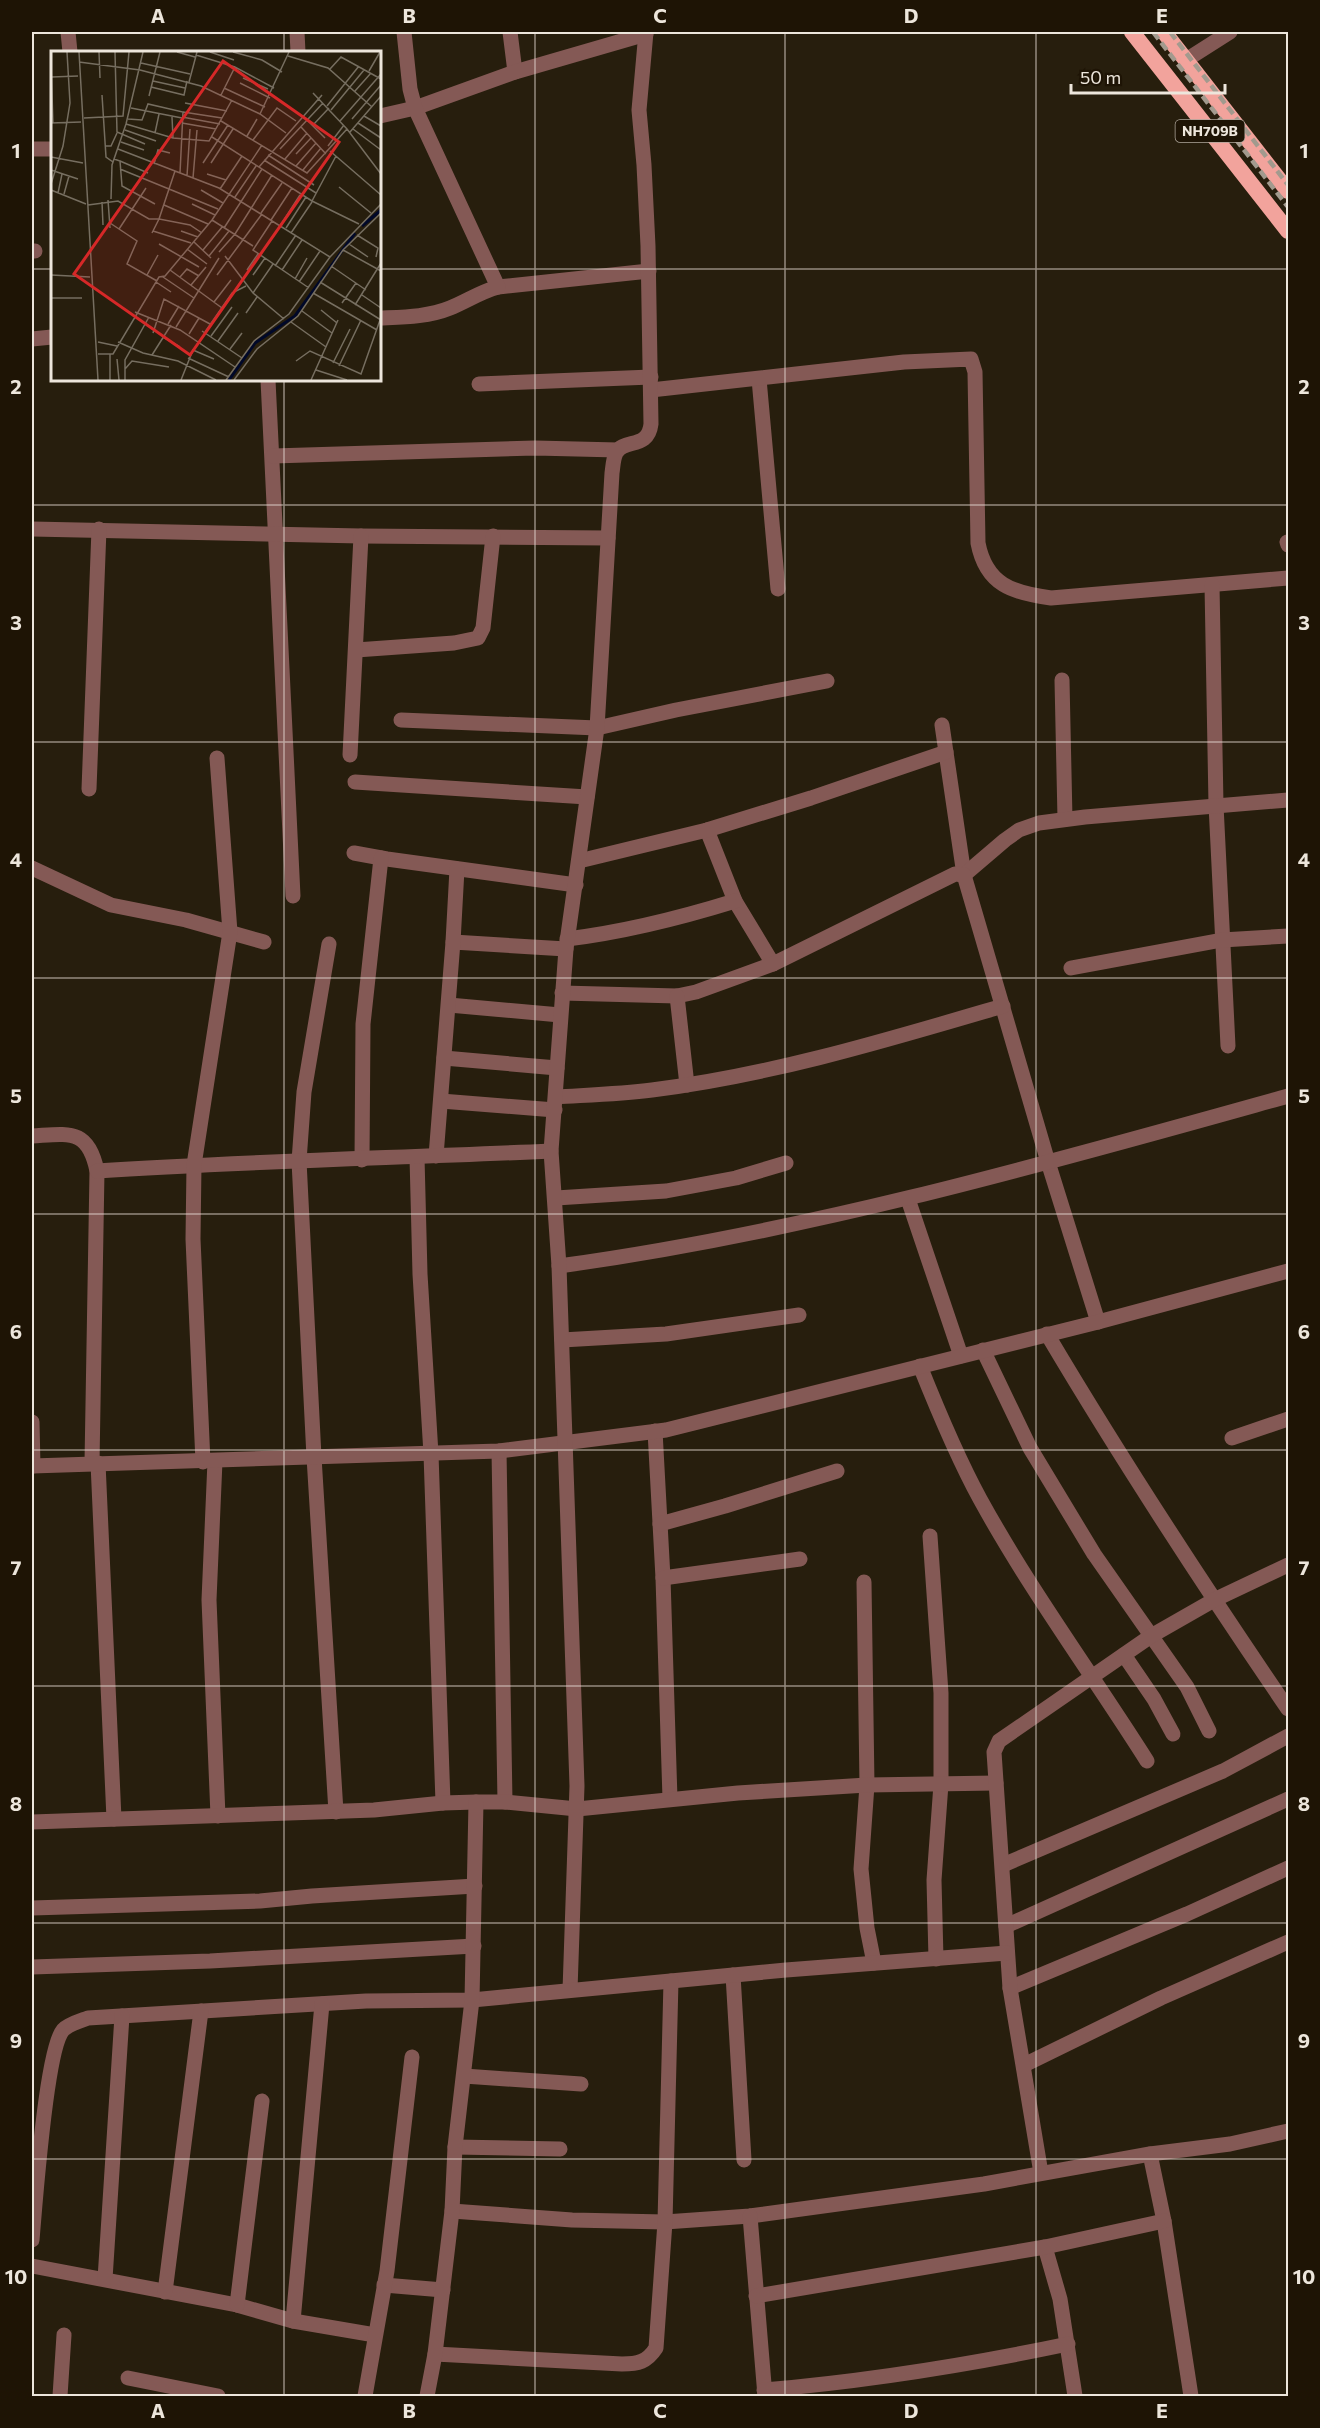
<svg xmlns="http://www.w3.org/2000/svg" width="1320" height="2428" font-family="Commissioner,sans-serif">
	<rect width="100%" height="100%" fill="#271e0d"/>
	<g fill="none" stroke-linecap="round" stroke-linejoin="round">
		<g stroke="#845955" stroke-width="15">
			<polyline points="68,32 70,52"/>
			<polyline points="297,32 298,52"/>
			<polyline points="510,32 515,72"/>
			<polyline points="1186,60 1230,32"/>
			<polyline points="380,116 415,108 515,72 646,34"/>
			<polyline points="32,149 52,149"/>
			<polyline points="32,251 35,251"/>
			<polyline points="498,287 649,271"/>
			<path d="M380 318C403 317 428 317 450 308 467 301 480 292 498 287L415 108 410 89 404 32"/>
			<polyline points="32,339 52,337"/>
			<polyline points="759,379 778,589"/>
			<polyline points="268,380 293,896"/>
			<polyline points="479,384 651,377"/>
			<path d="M651 390 904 362 971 359 975 372 978 543C986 585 1013 593 1051 598L1288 578"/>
			<polyline points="273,456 535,448 618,450"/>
			<polyline points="32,529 361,536 608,538"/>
			<polyline points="1287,542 1288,545"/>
			<polyline points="1212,585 1216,805 1228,1046"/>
			<polyline points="356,650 454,643 478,638 483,628 493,536"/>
			<polyline points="1062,680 1065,819"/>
			<polyline points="401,720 597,728 676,710 827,681"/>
			<polyline points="942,725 964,875"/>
			<polyline points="350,755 361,536"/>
			<polyline points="355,782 587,797"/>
			<polyline points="89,789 99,529"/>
			<polyline points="707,830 735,901 773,964"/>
			<polyline points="354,853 387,859 576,885"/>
			<polyline points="579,861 707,830 811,798 946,752"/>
			<polyline points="32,868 111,905 186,920 264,942"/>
			<polyline points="964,875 1005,840 1019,830 1039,823 1085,817 1288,800"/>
			<path d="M567 939C625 932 680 918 735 901"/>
			<polyline points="453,942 566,949"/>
			<polyline points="329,944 304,1092 299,1161 314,1457 336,1812"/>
			<polyline points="1071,968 1222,940 1288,936"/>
			<polyline points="562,993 677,996 696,992 773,964 955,874 964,875 1048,1162 1098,1322"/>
			<polyline points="677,996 687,1085"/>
			<polyline points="449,1005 560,1015"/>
			<polyline points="444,1058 557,1068"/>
			<path d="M556 1097C588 1095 620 1094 652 1090 772 1075 887 1040 1003 1006"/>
			<polyline points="441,1101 555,1110"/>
			<path d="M32 1136C69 1134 88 1128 97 1171L92 1463"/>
			<polyline points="436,1156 453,942 457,869"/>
			<polyline points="417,1157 420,1274 431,1454 443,1803"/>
			<polyline points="362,1160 363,1024 381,858"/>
			<path d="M97 1171C248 1161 400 1158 551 1151"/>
			<polyline points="556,1198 666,1191 736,1178 786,1163"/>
			<polyline points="908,1199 961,1356"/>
			<path d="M559 1266C807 1232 1048 1163 1288 1096"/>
			<path d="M1047 1334C1123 1462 1204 1586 1288 1709"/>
			<polyline points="562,1340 666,1334 799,1315"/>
			<polyline points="983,1350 1030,1448 1094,1554 1187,1687 1209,1731"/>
			<path d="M920 1366C938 1411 957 1457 980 1499 1030 1590 1092 1674 1147 1761"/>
			<polyline points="32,1422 33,1466"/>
			<polyline points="655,1431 663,1578 670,1799"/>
			<polyline points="1232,1438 1288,1419"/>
			<polyline points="499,1451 505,1802"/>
			<polyline points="215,1461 209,1600 218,1816"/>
			<polyline points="203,1462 193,1239 194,1165 230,932 217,758"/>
			<polyline points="98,1463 114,1819"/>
			<polyline points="32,1466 499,1451 666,1430 1098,1322 1288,1271"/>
			<polyline points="660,1524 725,1506 837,1471"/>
			<polyline points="930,1536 941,1693 941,1784 934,1880 936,1959"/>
			<polyline points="663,1578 800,1559"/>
			<polyline points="864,1582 867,1785 861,1869 867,1928 874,1963"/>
			<polyline points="1124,1655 1154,1699 1173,1734"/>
			<polyline points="32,1822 374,1810 443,1803 476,1802 505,1802 577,1809 738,1793 867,1785 996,1783"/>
			<polyline points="1003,1865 1223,1771 1288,1736"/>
			<polyline points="32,1908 260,1901 312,1896 475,1886"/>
			<polyline points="1006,1926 1288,1799"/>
			<polyline points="32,1967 210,1961 474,1946"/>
			<polyline points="733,1975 744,2160"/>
			<polyline points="1010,1988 1187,1914 1288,1868"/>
			<path d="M570 1990 577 1786 559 1266 551 1151 566 949 597 728 612 473C613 467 613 459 616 453 624 438 648 450 651 424L648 246 644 165 639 110 646 32"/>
			<polyline points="1024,2065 1161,1998 1288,1942"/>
			<polyline points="464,2076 581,2084"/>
			<polyline points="455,2147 560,2149"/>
			<polyline points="1150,2154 1164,2221 1191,2396"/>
			<polyline points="1041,2173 1010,1988 994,1752 999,1741 1151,1636 1214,1600 1288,1565"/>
			<polyline points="452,2211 572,2220 665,2222 750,2216 984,2184 1150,2154 1230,2144 1288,2131"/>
			<polyline points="750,2216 765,2396"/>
			<path d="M32 2240C35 2206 46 2050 63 2030 69 2024 80 2021 88 2018L366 2001 472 2000 786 1970 1007 1953"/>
			<polyline points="1045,2247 1060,2299 1075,2396"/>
			<polyline points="32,2266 237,2305 293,2321 375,2335"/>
			<polyline points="105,2279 122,2016"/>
			<polyline points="384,2285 443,2290"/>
			<polyline points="165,2292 201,2011"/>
			<polyline points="756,2296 1045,2247 1164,2221"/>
			<polyline points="237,2305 262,2101"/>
			<polyline points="293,2321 322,2004"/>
			<path d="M435 2354 622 2364C638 2364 647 2362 656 2348L665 2222 671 1981"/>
			<polyline points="128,2378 218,2396"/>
			<path d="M764 2390C867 2381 968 2365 1068 2344"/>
			<polyline points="60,2396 64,2335"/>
			<polyline points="365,2396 387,2271 412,2057"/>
			<polyline points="427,2396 435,2354 452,2211 455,2147 472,2000 476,1802"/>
		</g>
		<g stroke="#f2a39c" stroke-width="16">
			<polyline points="1132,32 1288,231"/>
			<polyline points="1164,32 1288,191"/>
		</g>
		<g stroke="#a29a8e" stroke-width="4.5" stroke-dasharray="9 4.5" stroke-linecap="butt">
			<polyline points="1153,32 1288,207"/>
			<polyline points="1170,32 1288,185"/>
		</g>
	</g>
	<path fill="none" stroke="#ede6dc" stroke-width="1.5" stroke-opacity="0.55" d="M284 32V52M535 32V2396M785 32V2396M1036 32V2396M32 269H52M380 269H1288M284 380V2396M32 505H1288M32 742H1288M32 978H1288M32 1214H1288M32 1450H1288M32 1686H1288M32 1923H1288M32 2159H1288"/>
	<g text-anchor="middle" stroke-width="6" stroke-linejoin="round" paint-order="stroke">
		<rect fill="#1e1405" stroke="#afa79c" stroke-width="1.5" x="1175.5" y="120" width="69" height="22" rx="4.5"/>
		<g font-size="14" font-weight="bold" fill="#ede6dc">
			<text x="1210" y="136">NH709B</text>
		</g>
	</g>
	<g transform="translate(51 51)">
		<rect width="330" height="330" fill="#271e0d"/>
		<path fill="none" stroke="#000829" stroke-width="3" d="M311 175 330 159M178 329 204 292 244 265 304 182"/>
		<path fill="none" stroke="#766e60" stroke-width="1.5" d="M28 1 47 329M48 1 49 27M64 1 66 81 94 93M126 1 144 6M159 1 183 9M182 1 211 9 231 21M145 4 184 16M237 5 277 17 321 56M28 11 89 19 150 35 209 63 235 82M90 12 139 23M0 14 2 72M279 18 290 6 330 28M318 20 329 1M1 26 27 25M192 27 217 38M102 30 134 37M138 31 146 1M189 32 219 47M100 36 133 44 136 30M173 37 214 56M304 40 320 22M262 42 296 78 330 123M51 44 55 106 62 111M170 44 184 16 223 37M98 45 109 1M134 52 176 60M276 55 308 15M80 57 131 67M280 59 313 19M132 61 171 67M209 63 238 1M313 65 330 75M121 66 122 87M131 66 169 73M33 67 72 65 78 1M77 68 91 69 97 53 132 61 129 122M301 68 330 34M256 69 274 87M170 70 256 122 296 78M289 70 330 23M0 72 30 71M131 72 165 78M307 72 330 87M75 73 122 87 158 90 181 49M262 74 278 57M250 76 275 103M302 78 330 99M74 79 105 90M299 81 330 45M104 82 108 63M196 85 206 68M161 86 261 150 308 173M202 89 226 57 245 70M70 91 93 99M54 95H60L66 82M277 95 293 74M67 98 168 137 279 206M229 98 272 52M279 100 330 144M245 103 260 87M217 104 263 134M0 106 32 112M63 108 69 110 71 135 104 153M234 108 256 82M213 109 265 142M69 110 97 122M152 112 177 74M160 112 182 78M103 113 107 99 119 102M245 115 265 92M208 116 271 44M69 118 167 158M0 119 27 128M252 119 270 97M124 120 108 168 139 174 151 182M156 123 175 129M136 125 139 78M142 127 146 79M0 133 12 95 19 52 16 1M288 136 320 162M169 138 191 105M0 139 35 153M150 139 172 152M7 142 11 123M13 143 18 125M184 146 205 115M60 148 61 114 75 73 92 1M57 149 59 177M261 150 285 105M51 151 52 174M141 153 164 164M37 154 67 150 98 168H108L101 182M113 154 157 173M210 162 231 132M161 169 202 195M220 169 241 137M221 170 202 199 258 237M59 172 86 190 76 213 106 230M229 175 249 144M173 177 211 118M235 177 255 146M68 178 95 137M102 180 140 192M130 180 147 186M240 182 261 151M306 184 327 197 325 206M143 191 160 207M108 193 148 216M298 193 317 206M136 198 156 213M152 199 172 175M292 199 330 220M168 201 184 183 221 124M158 205 178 180M174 205 202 242 233 268M224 215 245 184M280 215 315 239M119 219 171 257M196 219 207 203M231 219 251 189M0 224 39 226M96 224 107 204M166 224 211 163M202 224 214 207M112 226 143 247M129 226 136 218 148 225M244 228 256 207M105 231 120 241M248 231 269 200M269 231 330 269M140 234 155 216M202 242 222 213M262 242 326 279M311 244 330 257M0 247H31M163 251 180 229M291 252 305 232M304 254 330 212M270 259 286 272M251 260 281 282M84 261 129 279 184 316M195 262 206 246M240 271 275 296M117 273 128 255M125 276 168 207M151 280 191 307M154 281 181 242 195 235M102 282 113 248 159 273M138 283 148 267M160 285 181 256M112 286 129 296M167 290 187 262M47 291 66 295M67 291 92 302 127 310 165 329M179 298 191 282M47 303H62L108 226 114 225 161 169 211 94M59 303V329M101 304 120 274M137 307 178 326M66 308 68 329M245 310 259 300 310 323 329 269M282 312 299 278M288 315 310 269M74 318 81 310 118 316M265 319 296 329M74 329V309L98 266M130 329 142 299 163 308M175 329 203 290 238 263 279 206 330 153M183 329 206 298 247 265 292 199 330 162M260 329 287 269"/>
		<path fill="#d62828" fill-opacity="0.15" stroke="#d62828" stroke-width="3" d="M172 10 288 91 139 304 23 223Z"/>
		<rect width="330" height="330" fill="none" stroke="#ede6dc" stroke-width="3"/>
	</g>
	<rect width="1320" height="2428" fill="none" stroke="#1e1405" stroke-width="66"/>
	<path d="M1071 84v9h154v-9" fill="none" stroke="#ede6dc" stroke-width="3"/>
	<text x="1080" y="84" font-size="18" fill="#ede6dc" stroke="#1e1405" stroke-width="4.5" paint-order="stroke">50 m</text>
	<rect x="33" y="33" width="1254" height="2362" fill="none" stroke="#ede6dc" stroke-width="2"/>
	<g font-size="20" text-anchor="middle" font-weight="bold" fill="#ede6dc">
		<text x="158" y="23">A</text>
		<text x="409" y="23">B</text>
		<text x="660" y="23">C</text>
		<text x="911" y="23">D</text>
		<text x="1162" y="23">E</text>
		<text x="16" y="158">1</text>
		<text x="1304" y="158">1</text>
		<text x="16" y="394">2</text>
		<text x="1304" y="394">2</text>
		<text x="16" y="630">3</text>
		<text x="1304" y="630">3</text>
		<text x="16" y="867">4</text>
		<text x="1304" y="867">4</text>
		<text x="16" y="1103">5</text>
		<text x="1304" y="1103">5</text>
		<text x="16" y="1339">6</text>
		<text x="1304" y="1339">6</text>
		<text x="16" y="1575">7</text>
		<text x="1304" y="1575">7</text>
		<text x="16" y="1811">8</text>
		<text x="1304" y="1811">8</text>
		<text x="16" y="2048">9</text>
		<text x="1304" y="2048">9</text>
		<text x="16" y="2284">10</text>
		<text x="1304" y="2284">10</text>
		<text x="158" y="2418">A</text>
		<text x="409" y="2418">B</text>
		<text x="660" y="2418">C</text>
		<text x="911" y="2418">D</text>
		<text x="1162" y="2418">E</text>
	</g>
</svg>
